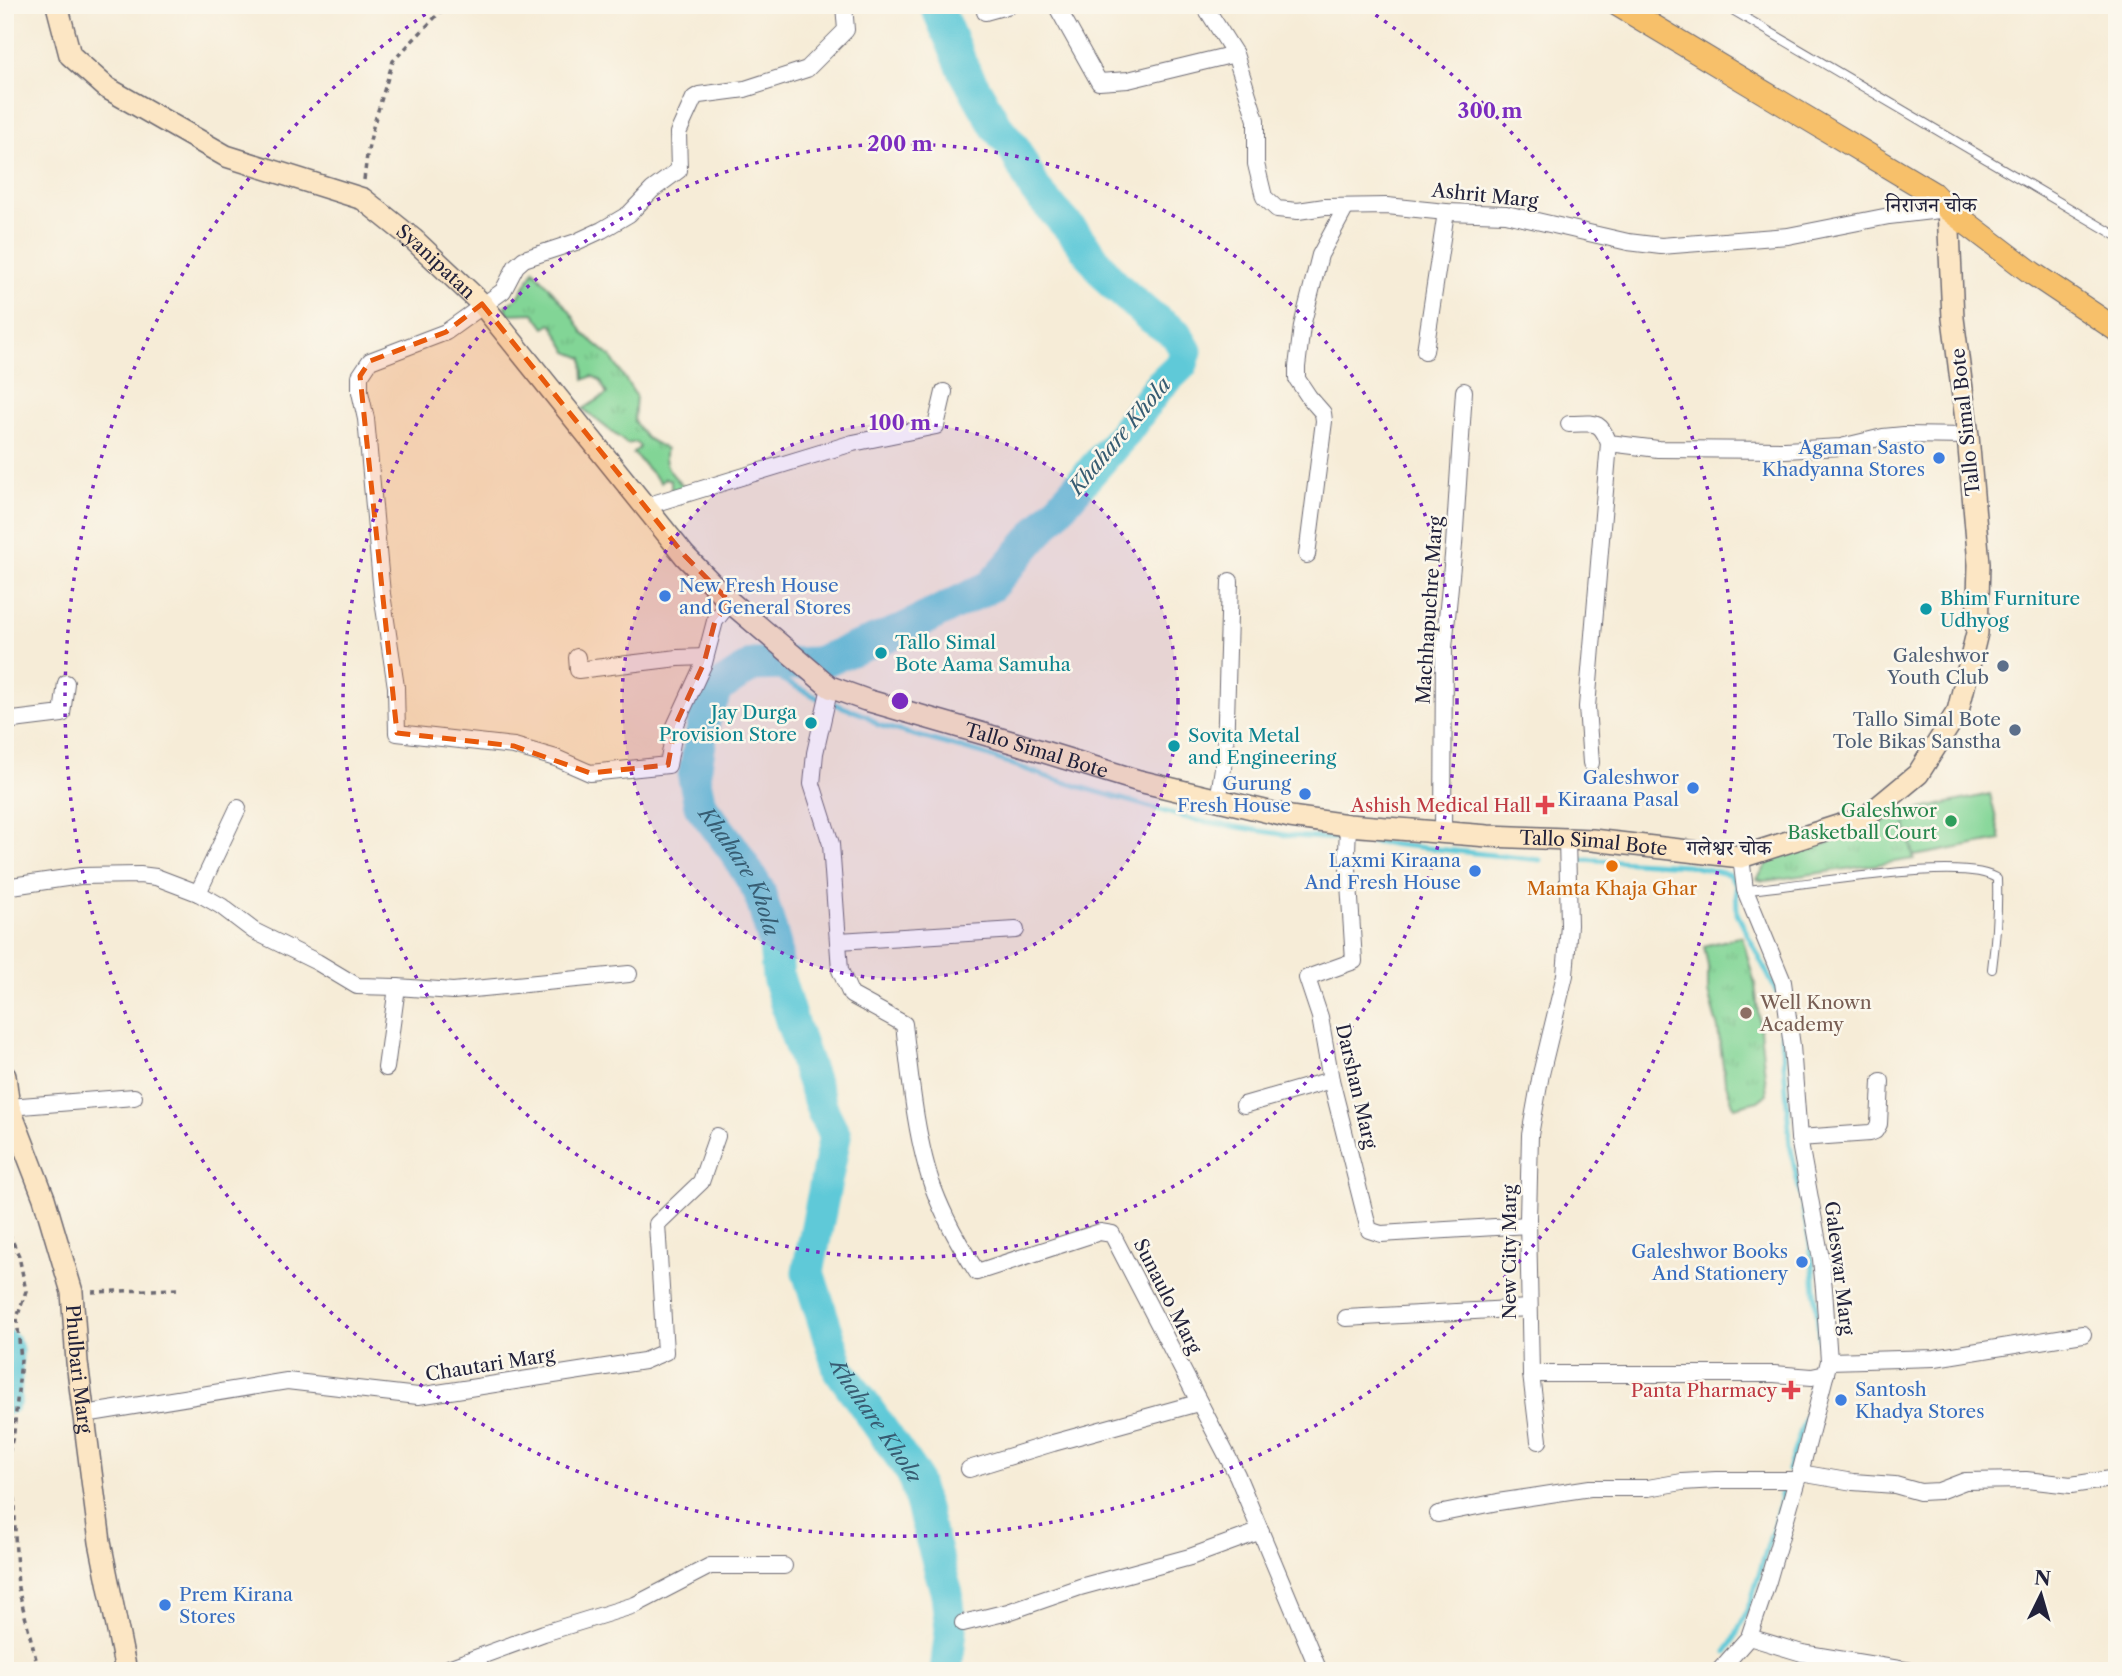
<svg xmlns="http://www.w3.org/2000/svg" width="2122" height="1676" font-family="'Libre Caslon Text','Noto Serif Devanagari',serif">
	<defs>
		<pattern id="park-tufts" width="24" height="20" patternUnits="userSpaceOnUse" patternTransform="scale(1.75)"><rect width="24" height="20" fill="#82d596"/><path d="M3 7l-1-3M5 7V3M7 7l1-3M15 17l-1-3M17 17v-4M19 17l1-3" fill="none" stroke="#70b782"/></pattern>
	</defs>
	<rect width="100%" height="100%" fill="#fbf7ec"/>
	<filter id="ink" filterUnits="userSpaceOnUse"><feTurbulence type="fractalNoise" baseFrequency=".0143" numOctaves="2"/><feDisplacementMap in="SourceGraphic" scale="14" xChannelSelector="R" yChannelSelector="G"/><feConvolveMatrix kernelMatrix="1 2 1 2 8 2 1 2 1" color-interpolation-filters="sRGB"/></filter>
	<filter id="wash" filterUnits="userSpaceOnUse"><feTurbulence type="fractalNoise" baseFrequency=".00686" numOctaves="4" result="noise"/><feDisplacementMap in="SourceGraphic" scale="28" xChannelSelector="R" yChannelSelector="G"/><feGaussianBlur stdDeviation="1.57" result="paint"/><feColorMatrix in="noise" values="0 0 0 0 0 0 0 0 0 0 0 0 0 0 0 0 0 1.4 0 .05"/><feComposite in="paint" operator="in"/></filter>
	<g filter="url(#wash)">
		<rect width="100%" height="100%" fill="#f6ecd7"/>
		<g fill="url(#park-tufts)" stroke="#527c68" stroke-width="2">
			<path d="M534 270 569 310 584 334 611 357 636 396 634 421 646 438 666 449C661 467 675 477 686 489L674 494 671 489V480L665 478 661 483 633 453 640 447 636 442 627 444 583 409 607 394 600 380 592 376 584 380 583 358 568 352 552 324 545 328 534 313 508 314 506 306 519 296Z"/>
			<polygon points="1903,813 1914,859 1772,880 1763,881 1757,879 1770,860 1855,835"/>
			<polygon points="1742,936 1755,984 1767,1094 1758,1101 1734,1107 1725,1081 1718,1029 1708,992 1708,966 1704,946"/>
		</g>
		<polygon fill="#82d596" stroke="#527c68" stroke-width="2" points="1990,794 2001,840 1914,856 1903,813"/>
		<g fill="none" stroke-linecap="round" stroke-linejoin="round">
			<g stroke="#5ec9d8" stroke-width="5">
				<polyline points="753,665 818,698"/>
				<polyline points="832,703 867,716 878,725 983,754 1050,778 1194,820 1292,836 1337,839"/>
				<polyline points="1351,840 1540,860"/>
				<polyline points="1579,859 1687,865 1728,874 1736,883 1737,913 1778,995"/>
				<polyline points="1781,1021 1790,1144 1810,1244 1813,1268 1820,1348 1817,1369"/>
				<polyline points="1788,1470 1810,1403 1814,1380"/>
				<polyline points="1726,1652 1733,1642 1751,1601 1776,1518 1784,1483"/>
			</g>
			<g stroke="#5ec9d8" stroke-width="33">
				<path id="s1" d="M936 5 964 70 996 126 1013 147 1036 191 1074 233 1112 283 1148 315 1176 334 1186 351 1182 364 1158 387 1123 435 991 586 898 632 817 663 753 665 719 687 707 709 703 726 694 777 700 805 734 850 759 891 775 945 778 977 791 1020 824 1114 835 1136 808 1272 839 1369 913 1474 947 1594 951 1630 946 1671"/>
				<polyline points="5,1346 7,1350 5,1399"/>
			</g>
		</g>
	</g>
	<g filter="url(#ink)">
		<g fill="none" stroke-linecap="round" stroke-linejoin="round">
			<g stroke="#6c6972" stroke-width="10">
				<g id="lane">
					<polyline points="1724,5 2117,236"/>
					<path d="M1745 890C1791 888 1967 854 1997 879 1998 910 1996 938 1992 969"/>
				</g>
			</g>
			<g stroke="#6c6972" stroke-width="18">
				<g id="street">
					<polyline points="1056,5 1099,82 1128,80 1235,54"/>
					<polyline points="1204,5 1235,54 1256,120 1256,164 1264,197 1277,209 1298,211 1325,207 1387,206 1446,212 1506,214 1628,242 1661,246 1788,236 1889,216 1948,209"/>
					<polyline points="985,12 1010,5"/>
					<polyline points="1425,351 1446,212"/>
					<path d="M1569 424C1594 424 1599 418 1609 443L1658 449 1785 450 1841 447 1883 437 1904 435 1968 436"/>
					<polyline points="646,506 853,443 936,426 944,392"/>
					<polyline points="1307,555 1324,421 1323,413 1309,397 1297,379 1297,367 1302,326 1320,255 1346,207"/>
					<polyline points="730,602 715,621 704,663 675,726 668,765 590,773 556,758 514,746 397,733 396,687 382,594 366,419 360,392 360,376 370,361 446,332 503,291 516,266 524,259 576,242 602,230 629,214 652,190 679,170 678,133 694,98 699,95 745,89 807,69 846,30 844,5"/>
					<polyline points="577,657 578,670 678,658 705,657"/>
					<path d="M830 687 815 753 812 784 831 844 840 970 851 995 904 1024C910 1076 916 1142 934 1190 945 1219 960 1246 977 1272L1100 1232 1112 1234 1237 1475 1319 1671"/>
					<polyline points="5,721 62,714 66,683"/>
					<polyline points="1591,763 1587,707 1609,443"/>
					<polyline points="1218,802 1225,754 1230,581"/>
					<polyline points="1348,825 1347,852 1354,961 1307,978 1320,1017 1331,1080 1369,1230 1381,1234 1528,1225"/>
					<polyline points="1443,833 1444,648 1454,545 1464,391"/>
					<polyline points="1567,839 1569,925 1565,975 1541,1074 1530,1135 1528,1219 1531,1374 1774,1374 1812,1377 1826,1374"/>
					<polyline points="5,887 80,876 140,875 156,877 198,893 221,906 254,931 317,962 357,986 397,987 453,991 629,974"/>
					<polyline points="198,893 238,808"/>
					<polyline points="839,941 1016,930"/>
					<polyline points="386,1068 397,987"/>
					<polyline points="1244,1105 1331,1080"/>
					<polyline points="9,1107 134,1097"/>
					<polyline points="1799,1138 1870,1133 1875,1131 1879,1124 1881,1081"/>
					<polyline points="1346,1318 1529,1308"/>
					<polyline points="1829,1361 1935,1358 2083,1334"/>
					<polyline points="1531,1374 1539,1441"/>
					<polyline points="85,1414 287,1381 418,1396 644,1361 665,1352 657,1224 701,1182 717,1136"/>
					<polyline points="969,1469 1053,1443 1198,1403"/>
					<polyline points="1800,1473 1853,1482 1895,1485 1920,1492 1939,1491 1965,1481 2026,1480 2071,1485 2110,1479"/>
					<polyline points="1438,1514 1498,1502 1590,1488 1648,1488 1682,1482 1716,1480 1797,1480"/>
					<polyline points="963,1623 1008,1612 1080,1587 1190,1557 1261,1531"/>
					<polyline points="1749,1637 1802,1653 1911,1671"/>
					<polyline points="440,1671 544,1633 635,1605 710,1566 784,1566"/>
					<polyline points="1719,1671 1749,1637 1768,1581 1797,1480 1800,1473 1829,1361 1824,1289 1821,1259 1799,1138 1792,1046 1783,982 1745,890 1741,857"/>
				</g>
			</g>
			<g stroke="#6c6972" stroke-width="24">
				<g id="secondary">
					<path id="s2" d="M57 5 70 55 107 88 226 156 363 199 413 239 482 304 685 556 730 602 830 687 866 700 1015 743 1139 781 1290 817 1348 825 1488 836 1592 840 1741 857 1866 817 1918 774 1958 711 1977 633 1979 564 1968 436 1953 318 1948 209"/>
					<path id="s3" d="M5 1076 9 1107 44 1198 72 1292 77 1362 100 1542 126 1671"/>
				</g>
			</g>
			<g stroke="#6c6972" stroke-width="25">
				<polyline id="primary" points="1618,5 1932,193 1948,209 2032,273 2117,330"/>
			</g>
			<g stroke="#6c6972" stroke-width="3.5" stroke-dasharray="5 5" stroke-linecap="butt">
				<polyline points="364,180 367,155 373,127 393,61 447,5"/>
				<polyline points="5,1224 19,1256 26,1291 17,1318 21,1360 14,1432 6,1466 15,1500 15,1535 18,1588 39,1671"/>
				<polyline points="92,1292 177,1289"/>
			</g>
			<use href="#lane" stroke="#fff" stroke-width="8"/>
			<use href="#street" stroke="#fff" stroke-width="16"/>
			<use href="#secondary" stroke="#fce6c4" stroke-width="21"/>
			<use href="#primary" stroke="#f7c06b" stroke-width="23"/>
		</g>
	</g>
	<path fill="#e8590c" fill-opacity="0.2" stroke="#e8590c" stroke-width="5" stroke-dasharray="14 9" stroke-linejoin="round" d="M482 304 685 556 730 602 715 621 704 663 675 726 668 765 590 773 514 746 397 733 360 376 370 361 446 332Z"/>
	<circle cx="900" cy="701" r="278" fill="#7b2cbf" fill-opacity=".12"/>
	<g fill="none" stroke="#7b2cbf" stroke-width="3.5" stroke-dasharray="3.5 7">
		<circle cx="900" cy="701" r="278"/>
		<circle cx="900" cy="701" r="557"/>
		<path d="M1367 9A835 835 0 1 1 433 9"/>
	</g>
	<g fill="#3f7fe0" stroke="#fbf7ec" stroke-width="2.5">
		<circle cx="1939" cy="458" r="7"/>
		<circle cx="665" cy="596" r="7"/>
		<circle cx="1693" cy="788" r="7"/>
		<circle cx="1305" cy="794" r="7"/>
		<circle cx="1475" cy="871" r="7"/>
		<circle cx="1802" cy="1262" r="7"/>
		<circle cx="1841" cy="1400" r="7"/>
		<circle cx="165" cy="1605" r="7"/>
	</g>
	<g fill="#0f9aa8" stroke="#fbf7ec" stroke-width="2.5">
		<circle cx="1926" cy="609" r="7"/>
		<circle cx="881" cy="653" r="7"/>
		<circle cx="811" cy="723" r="7"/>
		<circle cx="1174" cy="746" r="7"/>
	</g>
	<g fill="#5c6f8a" stroke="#fbf7ec" stroke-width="2.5">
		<circle cx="2003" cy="666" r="7"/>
		<circle cx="2015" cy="730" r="7"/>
	</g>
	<g fill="#e0444e" stroke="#fbf7ec" stroke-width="2.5">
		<path d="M1541.5 794.5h7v7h7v7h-7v7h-7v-7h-7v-7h7z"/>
		<path d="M1787.5 1379.5h7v7h7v7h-7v7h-7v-7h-7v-7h7z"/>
	</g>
	<circle fill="#2e9e5b" stroke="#fbf7ec" stroke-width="2.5" cx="1951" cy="821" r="7"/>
	<circle fill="#e8710a" stroke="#fbf7ec" stroke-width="2.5" cx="1612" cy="866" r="7"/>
	<circle fill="#8d6e63" stroke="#fbf7ec" stroke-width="2.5" cx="1746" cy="1013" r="7"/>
	<g text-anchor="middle" stroke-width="5" stroke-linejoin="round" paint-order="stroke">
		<g font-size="19" fill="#22223b" stroke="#fbf7ec">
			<text transform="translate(1485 195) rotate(6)" y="7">Ashrit Marg</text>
			<text dy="7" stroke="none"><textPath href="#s2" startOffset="478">Syanipatan</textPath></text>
			<text transform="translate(1965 422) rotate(-96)" y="7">Tallo Simal Bote</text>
			<text transform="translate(1429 610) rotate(-86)" y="7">Machhapuchre Marg</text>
			<text dy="7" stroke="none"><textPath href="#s2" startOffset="1276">Tallo Simal Bote</textPath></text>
			<text dy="7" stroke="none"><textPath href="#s2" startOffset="1843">Tallo Simal Bote</textPath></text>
			<text transform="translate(1357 1086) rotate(77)" y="7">Darshan Marg</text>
			<text transform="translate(1509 1252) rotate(-90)" y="7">New City Marg</text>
			<text transform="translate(1840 1268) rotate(83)" y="7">Galeswar Marg</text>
			<text transform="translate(1168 1296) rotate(63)" y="7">Sunaulo Marg</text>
			<text transform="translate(490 1364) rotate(-9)" y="7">Chautari Marg</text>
			<text dy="7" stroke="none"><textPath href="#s3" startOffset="304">Phulbari Marg</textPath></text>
		</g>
		<g font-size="19" fill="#366cbe" stroke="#fbf7ec" text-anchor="end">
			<text x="1925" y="454">Agaman Sasto<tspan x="1925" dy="22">Khadyanna Stores</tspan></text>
			<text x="679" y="592" text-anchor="start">New Fresh House<tspan x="679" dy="22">and General Stores</tspan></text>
			<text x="1679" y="784">Galeshwor<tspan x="1679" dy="22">Kiraana Pasal</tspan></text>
			<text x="1291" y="790">Gurung<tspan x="1291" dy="22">Fresh House</tspan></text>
			<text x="1461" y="867">Laxmi Kiraana<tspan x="1461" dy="22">And Fresh House</tspan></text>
			<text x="1788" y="1258">Galeshwor Books<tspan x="1788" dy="22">And Stationery</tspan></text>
			<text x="1855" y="1396" text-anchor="start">Santosh<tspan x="1855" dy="22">Khadya Stores</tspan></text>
			<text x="179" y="1601" text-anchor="start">Prem Kirana<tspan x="179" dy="22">Stores</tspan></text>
		</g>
		<g font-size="19" fill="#0d838f" stroke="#fbf7ec" text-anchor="start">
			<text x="1940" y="605">Bhim Furniture<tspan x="1940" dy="22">Udhyog</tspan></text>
			<text x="895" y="649">Tallo Simal<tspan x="895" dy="22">Bote Aama Samuha</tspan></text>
			<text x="797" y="719" text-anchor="end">Jay Durga<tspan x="797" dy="22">Provision Store</tspan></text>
			<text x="1188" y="742">Sovita Metal<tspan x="1188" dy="22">and Engineering</tspan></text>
		</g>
		<g font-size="19" fill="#4e5e75" stroke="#fbf7ec" text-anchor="end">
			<text x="1989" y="662">Galeshwor<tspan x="1989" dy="22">Youth Club</tspan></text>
			<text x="2001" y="726">Tallo Simal Bote<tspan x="2001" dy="22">Tole Bikas Sanstha</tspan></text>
		</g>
		<g font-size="19" fill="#be3a42" stroke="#fbf7ec" text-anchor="end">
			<text x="1531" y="812">Ashish Medical Hall</text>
			<text x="1777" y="1397">Panta Pharmacy</text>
		</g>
		<g font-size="19" fill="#27864d" stroke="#fbf7ec" text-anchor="end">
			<text x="1937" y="817">Galeshwor<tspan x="1937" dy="22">Basketball Court</tspan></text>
		</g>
		<g font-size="19" fill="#c56008" stroke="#fbf7ec">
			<text x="1612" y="895">Mamta Khaja Ghar</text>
		</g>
		<g font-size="19" fill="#785e54" stroke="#fbf7ec" text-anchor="start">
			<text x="1760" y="1009">Well Known<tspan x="1760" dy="22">Academy</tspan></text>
		</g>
		<g font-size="21" fill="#22223b" stroke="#fbf7ec">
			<text x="1931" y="212">निराजन चोक</text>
			<text x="1729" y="855">गलेश्वर चोक</text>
		</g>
		<g font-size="21" font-style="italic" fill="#375c72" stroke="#fbf7ec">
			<text transform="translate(1120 436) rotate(-50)" y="7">Khahare Khola</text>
			<text dy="7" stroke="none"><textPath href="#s1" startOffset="1236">Khahare Khola</textPath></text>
			<text dy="7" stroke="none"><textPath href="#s1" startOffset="1824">Khahare Khola</textPath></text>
		</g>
	</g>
	<circle cx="900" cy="701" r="10" fill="#7b2cbf" stroke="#fbf7ec" stroke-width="3.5"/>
	<g font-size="21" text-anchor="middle" font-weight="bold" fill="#7b2cbf" stroke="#fbf7ec" stroke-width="5" stroke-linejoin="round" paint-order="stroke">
		<text x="1490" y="118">300 m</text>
		<text x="900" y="151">200 m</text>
		<text x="900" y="430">100 m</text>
	</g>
	<rect width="2122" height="1676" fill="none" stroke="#fbf7ec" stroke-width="28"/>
	<g transform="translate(2041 1595) rotate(5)" stroke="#fbf7ec" stroke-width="5" paint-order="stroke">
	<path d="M0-5L12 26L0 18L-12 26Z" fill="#22223b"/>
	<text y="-10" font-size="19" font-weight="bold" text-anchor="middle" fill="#22223b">N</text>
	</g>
</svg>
